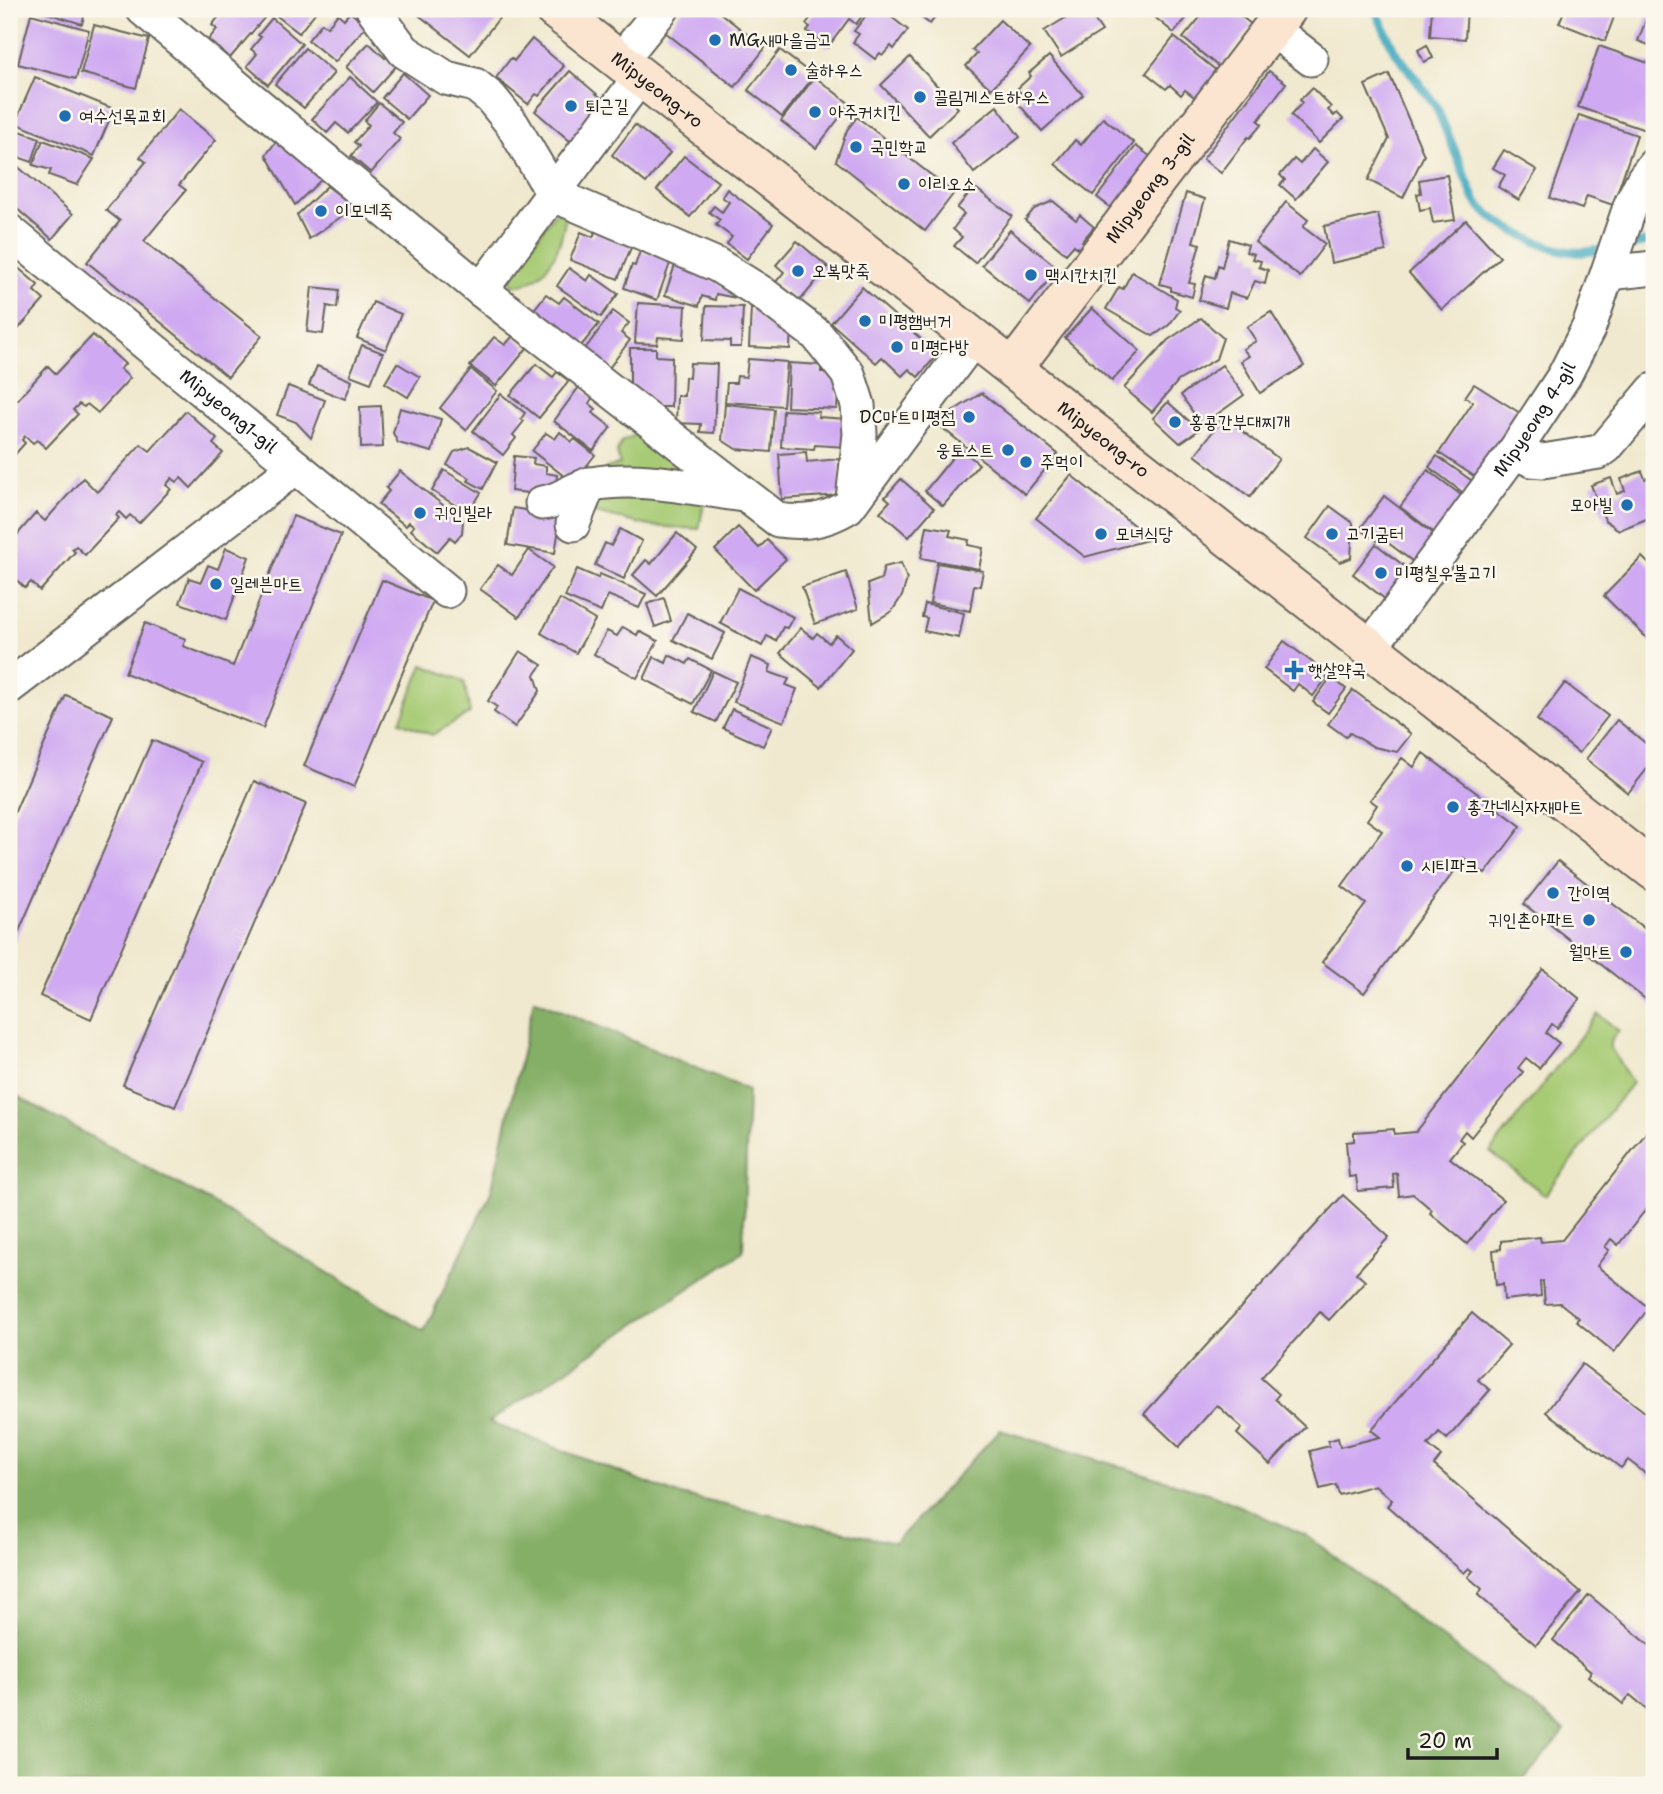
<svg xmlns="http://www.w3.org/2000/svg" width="1663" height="1794" font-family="'Shantell Sans','Poor Story',sans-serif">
	<rect width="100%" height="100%" fill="#fbf7ec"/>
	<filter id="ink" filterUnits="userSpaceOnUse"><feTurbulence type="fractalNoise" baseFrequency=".0143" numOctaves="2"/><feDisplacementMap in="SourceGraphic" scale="14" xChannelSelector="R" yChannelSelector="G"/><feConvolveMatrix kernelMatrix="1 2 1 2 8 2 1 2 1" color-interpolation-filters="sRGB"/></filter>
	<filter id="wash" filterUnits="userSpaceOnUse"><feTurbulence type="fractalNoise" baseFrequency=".00686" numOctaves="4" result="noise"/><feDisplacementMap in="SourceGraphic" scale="28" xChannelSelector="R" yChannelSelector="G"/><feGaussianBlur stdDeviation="1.57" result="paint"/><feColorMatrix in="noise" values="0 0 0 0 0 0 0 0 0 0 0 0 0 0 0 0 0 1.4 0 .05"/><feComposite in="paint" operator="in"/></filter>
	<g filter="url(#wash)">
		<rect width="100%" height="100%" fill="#f0e9cf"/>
		<g fill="#a7cb74" stroke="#627448" stroke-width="2">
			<path d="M558 209 566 214C562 245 549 283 513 286L510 274Z"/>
			<polygon points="642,432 708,482 699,529 650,526 583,510 606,468 620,464 617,452 622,441"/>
			<polygon points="423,665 464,681 470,713 432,735 400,722"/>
			<polygon points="1598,1014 1619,1031 1612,1039 1610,1047 1632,1083 1545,1195 1490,1152"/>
		</g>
		<polygon fill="#85af66" stroke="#506641" stroke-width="2" points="534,999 748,1090 743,1252 489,1422 676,1494 895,1543 1000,1430 1214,1495 1306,1535 1565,1731 1519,1785 9,1785 9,1092 208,1200 424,1331 491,1192"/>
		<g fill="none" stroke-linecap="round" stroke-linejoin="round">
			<g stroke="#3fa8bf" stroke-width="9">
				<path d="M1375 9 1394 50 1436 106 1475 200C1492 224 1546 250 1575 252 1586 253 1597 250 1608 249"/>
				<polyline points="1625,246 1654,241"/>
			</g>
		</g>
		<g id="blocks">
			<g fill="#cfa9f2">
				<polygon points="34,9 86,9 82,24"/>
				<polygon points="225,9 255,9 265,17 230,58 208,40 217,29 212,25"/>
				<polygon points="268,9 318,9 299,33"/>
				<polygon points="411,9 489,9 500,17 470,55"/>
				<polygon points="683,9 715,9 765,48 735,87 665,32"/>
				<polygon points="817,9 867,9 856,24 849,19 828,47 807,31 810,27 806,24"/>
				<polygon points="871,9 881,9 908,30 894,49 891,46 883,55 880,53 875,59 853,42 859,34 854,31"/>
				<polygon points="910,9 941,9 930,24"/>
				<polygon points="1080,9 1087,9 1102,31 1061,57 1044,31"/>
				<polygon points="1104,9 1122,9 1115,17"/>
				<polygon points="1145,9 1194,9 1174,33"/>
				<polygon points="1207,9 1232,9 1252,25 1219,67 1183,38"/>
				<polygon points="1432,9 1467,9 1465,39 1430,36"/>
				<polygon points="1565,9 1617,9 1605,41 1559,23"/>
				<polygon points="350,12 366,26 335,62 308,40 322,23 327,27 338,14 344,19"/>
				<polygon points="1649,12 1654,14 1654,47 1638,41"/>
				<polygon points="31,14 89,30 76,79 18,64"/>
				<polygon points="272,18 302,44 268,85 247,66 257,54 251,49 261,37 258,35"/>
				<polygon points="1000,20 1030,48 991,89 966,66 977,54 972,50"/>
				<polygon points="94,25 149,39 136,88 81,73"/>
				<polygon points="1174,37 1218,72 1197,99 1185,90 1181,95 1170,85 1166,89 1146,73"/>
				<polygon points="532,39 564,66 539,96 536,94 528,104 496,78 511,58 514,61"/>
				<polygon points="369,43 385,58 390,53 400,62 373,92 346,67"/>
				<polygon points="1427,45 1433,58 1424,62 1418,50"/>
				<polygon points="1599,46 1654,65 1654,133 1578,107"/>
				<polygon points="305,48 334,73 304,108 275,84"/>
				<polygon points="780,50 814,76 782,117 748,90"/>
				<polygon points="1049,56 1083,95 1042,131 1017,102 1024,96 1017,89 1031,76 1029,73"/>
				<polygon points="910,57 958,108 929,136 881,85"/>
				<polygon points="570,71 606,102 571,142 535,111"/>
				<polygon points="1269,71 1286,83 1258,121 1262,124 1250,138 1248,137 1221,173 1203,159"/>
				<polygon points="403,73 428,95 407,119 382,98"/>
				<polygon points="1389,74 1424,155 1403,198 1368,180 1389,139 1365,85"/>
				<polygon points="35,77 114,109 94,156 15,123"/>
				<polygon points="350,77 377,102 348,133 336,123 327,133 312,119"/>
				<polygon points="815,77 850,104 816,148 781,121"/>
				<polygon points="1312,88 1331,107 1328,110 1334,116 1337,113 1343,119 1319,143 1291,115 1302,103 1300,100"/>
				<polygon points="379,103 402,122 393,133 400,139 371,173 351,156 359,146 354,142 369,125 364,121"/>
				<polygon points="997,106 1020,137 974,173 951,143"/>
				<polygon points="179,109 216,140 179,185 186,190 144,241 262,336 228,377 87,262 120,221 106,210 146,162 140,157"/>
				<polygon points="1579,115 1637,135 1613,205 1587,196 1582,209 1550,198"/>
				<polygon points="857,117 954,193 925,231 836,161 847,130"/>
				<polygon points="1103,118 1134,143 1093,195 1055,164 1075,140 1081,145"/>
				<polygon points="635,125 670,153 646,183 612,155"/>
				<polygon points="17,130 40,138 32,162 9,154"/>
				<polygon points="278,139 325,176 295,205 266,155"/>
				<polygon points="43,140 94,159 77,185 49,175 51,170 33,165"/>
				<polygon points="1136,146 1155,160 1115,211 1097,197"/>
				<polygon points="1313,149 1328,162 1296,199 1280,185 1285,180 1280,175 1294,159 1300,164"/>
				<polygon points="1504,150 1537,170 1519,200 1498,187 1505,175 1493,168"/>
				<polygon points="684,156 718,182 690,217 657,190"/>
				<polygon points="9,159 73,214 52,239 9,202"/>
				<polygon points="1447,175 1455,220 1433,223 1430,208 1420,210 1417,194 1421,193 1419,180"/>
				<polygon points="327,186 355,207 309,239 297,215"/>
				<polygon points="974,187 1012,216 975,263 954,246 962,237 953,229 964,214 957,208"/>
				<polygon points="727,189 773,224 747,259 727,244 732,237 716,225 720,220 709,212 714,206 722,212 729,202 722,197"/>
				<polygon points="1186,193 1205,199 1193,242 1200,244 1189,283 1195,284 1192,297 1171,291 1171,287 1160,284"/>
				<polygon points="1053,201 1076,220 1080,215 1094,227 1082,241 1085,243 1080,250 1074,245 1066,254 1025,220 1034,209"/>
				<polygon points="1286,202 1308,220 1303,227 1325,244 1300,277 1255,242"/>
				<polygon points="1378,214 1386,251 1331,263 1324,226"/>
				<polygon points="1466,220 1500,257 1442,310 1409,273"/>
				<polygon points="597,228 633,243 618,279 570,260 581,232 593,237"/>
				<polygon points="1010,230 1058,268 1030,304 982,265"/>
				<polygon points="1229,239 1248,245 1246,252 1254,254 1252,259 1261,261 1259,267 1268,270 1265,284 1255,281 1247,298 1230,293 1226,308 1199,300 1206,275 1215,278 1218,265 1222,267"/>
				<polygon points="797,241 828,267 799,302 776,282 784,272 776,265"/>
				<polygon points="640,251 647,253 674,252 657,300 624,288 632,265 635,266"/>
				<polygon points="678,256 741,299 716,294 715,300 702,296 699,306 665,295"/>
				<polygon points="9,260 38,285 34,291 44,300 12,336 9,333"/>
				<polygon points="569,268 587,281 591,275 618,294 601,317 557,286"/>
				<polygon points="1132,272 1177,299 1175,307 1180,310 1169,325 1153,336 1106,309 1119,287 1123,289"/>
				<polygon points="312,287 339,290 337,308 327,306 323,334 307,332"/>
				<polygon points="862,287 938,354 918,377 909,369 902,376 882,357 876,363 831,323"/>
				<polygon points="546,294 559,303 564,297 599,324 580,347 533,311"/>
				<polygon points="373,302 401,314 386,350 357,338"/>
				<polygon points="638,303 686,306 684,339 658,337 657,344 635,343"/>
				<polygon points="706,306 743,307 741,347 730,347 730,341 704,340"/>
				<polygon points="751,308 775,309 791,321 790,349 749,347"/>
				<polygon points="1092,308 1140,351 1112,381 1065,338"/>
				<polygon points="613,311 629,323 621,333 630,340 609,368 585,349"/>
				<polygon points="1271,312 1304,366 1260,393 1241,361 1249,356 1243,349 1256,341 1247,327"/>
				<polygon points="1201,318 1223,338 1216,359 1178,381 1152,412 1124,388 1168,340"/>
				<polygon points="93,335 125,364 120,369 130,378 98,413 87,404 84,407 79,404 73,410 78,414 46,448 37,440 33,443 25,436 22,440 25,443 9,461 9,409 48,366 56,374"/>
				<polygon points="513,336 527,348 496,386 470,366 494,337 505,345"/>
				<polygon points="362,345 383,353 371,383 350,375"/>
				<polygon points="630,348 656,348 656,356 672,357 671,407 655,407 630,386"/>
				<polygon points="748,359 787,362 783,406 725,402 727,383 736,383 737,376 746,377"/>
				<polygon points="397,363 420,377 408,397 385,383"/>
				<polygon points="690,363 717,364 714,433 700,432 701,424 676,423 677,396 684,396 685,377 689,378"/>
				<polygon points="789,363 821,365 821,372 839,372 837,409 787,407"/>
				<polygon points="536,364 553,377 557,372 569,381 539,418 510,395"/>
				<polygon points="1222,365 1244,395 1202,425 1181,395"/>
				<polygon points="317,366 352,381 345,399 309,385"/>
				<polygon points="471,369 497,391 466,430 440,408"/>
				<polygon points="1474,384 1520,413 1477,478 1439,453 1473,402 1465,397"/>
				<polygon points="288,386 325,400 311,438 296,422 277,415"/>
				<polygon points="579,387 593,397 589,403 596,409 593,413 611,427 593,451 554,421"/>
				<polygon points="982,393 1058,454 1025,494 935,422"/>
				<polygon points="501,394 525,413 521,419 524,421 513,435 516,438 503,455 473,431"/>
				<polygon points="1168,402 1199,430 1180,443 1153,418"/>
				<polygon points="725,404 774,409 771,452 736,449 722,440"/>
				<polygon points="381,406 383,447 361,448 360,407"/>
				<polygon points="400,408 441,419 432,452 398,443 393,433"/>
				<polygon points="783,410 819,412 818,417 847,419 846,447 815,445 814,449 781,447"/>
				<polygon points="186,411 217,439 213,444 223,453 191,488 181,478 177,482 172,478 166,485 171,489 139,523 130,515 126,519 119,512 116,515 119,518 85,555 76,546 72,549 75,552 40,591 31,582 25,588 9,573 9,544 36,513 45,521 83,478 97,492 141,444 150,451"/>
				<polygon points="1224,417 1279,459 1250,497 1195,455"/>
				<polygon points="560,432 572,442 575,439 595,455 573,483 532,451 546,433 555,439"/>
				<polygon points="469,447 497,462 483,489 468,481 470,478 447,465 454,452"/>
				<polygon points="960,448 979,464 943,506 925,491"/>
				<polygon points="806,452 807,462 839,459 841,495 782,499 779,454"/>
				<polygon points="514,456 534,458 533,464 546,466 546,473 557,475 555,496 511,491"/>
				<polygon points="1437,456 1475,483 1466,495 1429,467"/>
				<polygon points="444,470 481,493 468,513 432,491"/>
				<polygon points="1428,470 1465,498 1437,535 1400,507"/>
				<polygon points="400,471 463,521 462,533 455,541 450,537 437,552 411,530 414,526 409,522 406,526 378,504 389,491 386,488"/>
				<polygon points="1642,471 1645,479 1654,476 1654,516 1619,530 1605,520 1591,485 1611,478 1617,494 1625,491 1621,479"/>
				<polygon points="1071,475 1151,539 1085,557 1036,518"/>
				<polygon points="901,479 934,508 909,537 880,512 890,501 885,497"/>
				<polygon points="1384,496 1437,536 1416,564 1383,539 1380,543 1360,529"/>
				<polygon points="1330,506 1353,523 1351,558 1340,562 1307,538"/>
				<polygon points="513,508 561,516 555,553 507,545"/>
				<polygon points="293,516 341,535 263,728 125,673 145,623 186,639 183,646 233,666"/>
				<polygon points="927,526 951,530 949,536 969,540 968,545 983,548 979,569 921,558"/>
				<polygon points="738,527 759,548 767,540 786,559 754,590 715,550"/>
				<polygon points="620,529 642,541 624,579 595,565 605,543 611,546"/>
				<polygon points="677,533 697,550 657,596 633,575 646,560 651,564"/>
				<polygon points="1376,544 1413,573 1390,603 1353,574"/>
				<polygon points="226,548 249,557 226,620 180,603 189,578 201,582 208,565 218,569"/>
				<polygon points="529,550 553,567 519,617 480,589 498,565 512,575"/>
				<polygon points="1642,557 1654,569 1654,645 1604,596"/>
				<polygon points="901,563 907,579 902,596 892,611 872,623 868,584 881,579 884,567"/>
				<polygon points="937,563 983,571 980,586 974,585 970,611 930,603"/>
				<polygon points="577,569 598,578 600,574 646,594 639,608 608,595 601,612 565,597"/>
				<polygon points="846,572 858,609 815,624 802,587"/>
				<polygon points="382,580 433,601 354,787 304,766"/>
				<polygon points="738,588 793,617 787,628 783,627 776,641 767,636 762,646 720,623"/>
				<polygon points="664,598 671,621 655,627 647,604"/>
				<polygon points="560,599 595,620 576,653 541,633"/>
				<polygon points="925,604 964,613 959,638 924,631 927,618 922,617"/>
				<polygon points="687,613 725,633 712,659 673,640"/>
				<polygon points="623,627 637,635 639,631 658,641 637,678 594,654 607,631 617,636"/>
				<polygon points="801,628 813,638 817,633 829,643 836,635 852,649 821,687 780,653"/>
				<polygon points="1284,641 1329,675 1313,696 1298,684 1293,691 1264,669"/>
				<polygon points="520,651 542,665 535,675 540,691 515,727 494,712 497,707 488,701"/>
				<polygon points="669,655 687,664 690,659 711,670 693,704 644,679 654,657 666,663"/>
				<polygon points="751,657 771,665 769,672 789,679 786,685 797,689 784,722 734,702"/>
				<polygon points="713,671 736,682 716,722 694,712"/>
				<polygon points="1331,677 1346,689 1328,713 1313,702"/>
				<polygon points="1565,683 1608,716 1579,753 1537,720"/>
				<polygon points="1353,690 1411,734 1397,752 1374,747 1350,733 1346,737 1328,724"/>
				<polygon points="66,695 113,716 9,954 9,825"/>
				<polygon points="732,709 772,727 763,746 723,728"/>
				<polygon points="1617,720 1654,750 1654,760 1628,793 1586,759"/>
				<polygon points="152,740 202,762 91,1019 40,996"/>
				<polygon points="1423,753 1521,826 1485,874 1464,858 1364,993 1322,962 1366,904 1342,886 1382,831 1367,820 1377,805 1370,800 1402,758 1414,767"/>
				<polygon points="254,781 306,804 175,1107 123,1085"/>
				<polygon points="1558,861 1654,936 1654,1006 1524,904"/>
				<polygon points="1543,969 1580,999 1557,1028 1552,1024 1546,1033 1559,1043 1539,1068 1526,1058 1518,1068 1523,1072 1471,1137 1465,1131 1459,1139 1463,1142 1450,1158 1503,1200 1467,1244 1430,1213 1432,1210 1413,1194 1399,1196 1397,1173 1393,1174 1394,1188 1358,1191 1356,1176 1349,1177 1346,1142 1354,1141 1354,1132 1394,1129 1394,1134 1416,1132"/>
				<polygon points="1654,1123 1654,1199 1618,1245 1611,1239 1605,1247 1609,1250 1597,1266 1649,1308 1614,1352 1576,1321 1579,1318 1560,1303 1545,1304 1543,1281 1540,1282 1541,1296 1504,1300 1503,1284 1496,1285 1493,1250 1501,1249 1501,1241 1540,1237 1541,1242 1562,1240"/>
				<polygon points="1343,1195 1389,1237 1356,1273 1365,1281 1329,1320 1320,1312 1261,1378 1279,1394 1275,1399 1305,1427 1270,1464 1237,1434 1242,1428 1217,1405 1179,1447 1144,1414"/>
				<polygon points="1472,1313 1509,1345 1478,1380 1490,1390 1447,1439 1439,1432 1428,1445 1441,1456 1434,1465 1581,1592 1536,1645 1478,1595 1482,1589 1468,1577 1473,1571 1469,1568 1464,1573 1387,1506 1392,1500 1375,1485 1339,1495 1336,1485 1320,1489 1310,1451 1329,1446 1328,1441 1338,1438 1340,1447 1380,1437 1371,1430"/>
				<polygon points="1582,1364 1654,1419 1654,1480 1628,1460 1621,1468 1546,1412"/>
				<polygon points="1589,1595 1654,1649 1654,1715 1630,1695 1623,1704 1588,1676 1591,1672 1553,1640"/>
			</g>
		</g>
	</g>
	<g filter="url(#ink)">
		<use href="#blocks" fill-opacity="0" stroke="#66645b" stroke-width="2"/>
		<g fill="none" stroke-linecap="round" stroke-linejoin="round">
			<g stroke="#66645b" stroke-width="37">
				<g id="street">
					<polyline points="143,9 481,290"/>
					<polyline points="373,9 404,51 446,78 475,85 491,98 512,124 554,195 717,265 762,293 817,335 848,374 858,405 860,434 853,500"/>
					<polyline points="1272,29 1311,59"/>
					<polyline points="620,61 662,9"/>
					<path d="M640 77 481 290 778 520C804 524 825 521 848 507L974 338"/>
					<path id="s1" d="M9 231 447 591"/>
					<polyline points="1608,273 1654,268"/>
					<polyline points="1514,452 1532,460 1543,461 1599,452 1606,447 1654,390"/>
					<path d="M542 503C560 502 574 487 592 484 642 475 695 489 744 495"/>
					<polyline points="573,524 589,484"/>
					<path id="s2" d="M1370 648 1514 452 1564 376 1589 327 1631 204 1644 178 1654 165"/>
					<polyline points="9,687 296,467"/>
				</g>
			</g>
			<g stroke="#66645b" stroke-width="42">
				<g id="secondary">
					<path id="s3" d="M554 9 1654 871"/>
					<path id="s4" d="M1013 368 1287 9"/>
				</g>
			</g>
			<use href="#street" stroke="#fff" stroke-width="33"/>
			<use href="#secondary" stroke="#fce5d0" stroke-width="38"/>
		</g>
	</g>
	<g fill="#1f6fb2" stroke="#fbf7ec" stroke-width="2.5">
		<circle cx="715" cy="40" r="7"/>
		<circle cx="791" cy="70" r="7"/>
		<circle cx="920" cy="97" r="7"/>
		<circle cx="571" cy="106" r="7"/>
		<circle cx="815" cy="112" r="7"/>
		<circle cx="65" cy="116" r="7"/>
		<circle cx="856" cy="147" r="7"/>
		<circle cx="904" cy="184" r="7"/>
		<circle cx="321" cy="211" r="7"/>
		<circle cx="798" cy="271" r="7"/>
		<circle cx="1031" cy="275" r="7"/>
		<circle cx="865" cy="321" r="7"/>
		<circle cx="897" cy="347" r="7"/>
		<circle cx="969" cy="417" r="7"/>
		<circle cx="1175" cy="422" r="7"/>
		<circle cx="1008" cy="450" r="7"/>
		<circle cx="1026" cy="462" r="7"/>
		<circle cx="1627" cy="505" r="7"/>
		<circle cx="420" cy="513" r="7"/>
		<circle cx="1101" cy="534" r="7"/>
		<circle cx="1332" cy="534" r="7"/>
		<circle cx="1381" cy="573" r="7"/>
		<circle cx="216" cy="584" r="7"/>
		<path d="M1290.5 659.5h7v7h7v7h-7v7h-7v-7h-7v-7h7z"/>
		<circle cx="1453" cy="807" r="7"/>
		<circle cx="1407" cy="866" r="7"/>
		<circle cx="1553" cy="893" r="7"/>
		<circle cx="1589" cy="920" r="7"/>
		<circle cx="1626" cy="952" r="7"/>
	</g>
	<g text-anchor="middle" stroke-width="5" stroke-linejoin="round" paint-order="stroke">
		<g font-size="18" fill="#1c1c1c" stroke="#fbf7ec" text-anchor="start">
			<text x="729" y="46">MG새마을금고</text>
			<text x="805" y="76">술하우스</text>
			<text x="934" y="103">끌림게스트하우스</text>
			<text x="585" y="112">퇴근길</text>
			<text x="829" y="118">아주커치킨</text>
			<text x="79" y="122">여수선목교회</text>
			<text x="870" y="153">국민학교</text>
			<text x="918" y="190">이리오소</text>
			<text x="335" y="217">이모네죽</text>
			<text x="812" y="277">오복맛죽</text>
			<text x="1045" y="281">맥시칸치킨</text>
			<text x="879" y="327">미평햄버거</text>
			<text x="911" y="353">미평다방</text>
			<text x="955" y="423" text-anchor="end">DC마트미평점</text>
			<text x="1189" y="428">홍콩간부대찌개</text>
			<text x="994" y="456" text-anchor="end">웅토스트</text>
			<text x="1040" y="468">주먹이</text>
			<text x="1613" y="511" text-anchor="end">모아빌</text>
			<text x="434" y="519">귀인빌라</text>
			<text x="1115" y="540">모녀식당</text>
			<text x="1346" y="540">고기굼터</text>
			<text x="1395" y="579">미평칠우불고기</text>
			<text x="230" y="590">일레븐마트</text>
			<text x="1308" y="676">햇살약국</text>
			<text x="1467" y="813">총각네식자재마트</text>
			<text x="1421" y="872">시티파크</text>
			<text x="1567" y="899">간이역</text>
			<text x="1575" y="926" text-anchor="end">귀인촌아파트</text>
			<text x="1612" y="958" text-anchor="end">월마트</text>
		</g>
		<g font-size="18" fill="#1c1c1c" stroke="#fbf7ec">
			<text dy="6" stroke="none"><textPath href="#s3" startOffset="131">Mipyeong-ro</textPath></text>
			<text dy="6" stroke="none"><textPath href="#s4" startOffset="226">Mipyeong 3-gil</textPath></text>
			<text dy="6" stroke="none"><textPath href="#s1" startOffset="284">Mipyeong1-gil</textPath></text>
			<text dy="6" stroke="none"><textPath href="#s2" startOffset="282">Mipyeong 4-gil</textPath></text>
			<text dy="6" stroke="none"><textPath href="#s3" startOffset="698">Mipyeong-ro</textPath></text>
		</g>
	</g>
	<rect width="1663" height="1794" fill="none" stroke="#fbf7ec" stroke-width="35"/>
	<path d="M1408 1748v10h89v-10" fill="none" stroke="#1c1c1c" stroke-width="3.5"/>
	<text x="1418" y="1748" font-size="21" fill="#1c1c1c" stroke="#fbf7ec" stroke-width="5" paint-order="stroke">20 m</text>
</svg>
